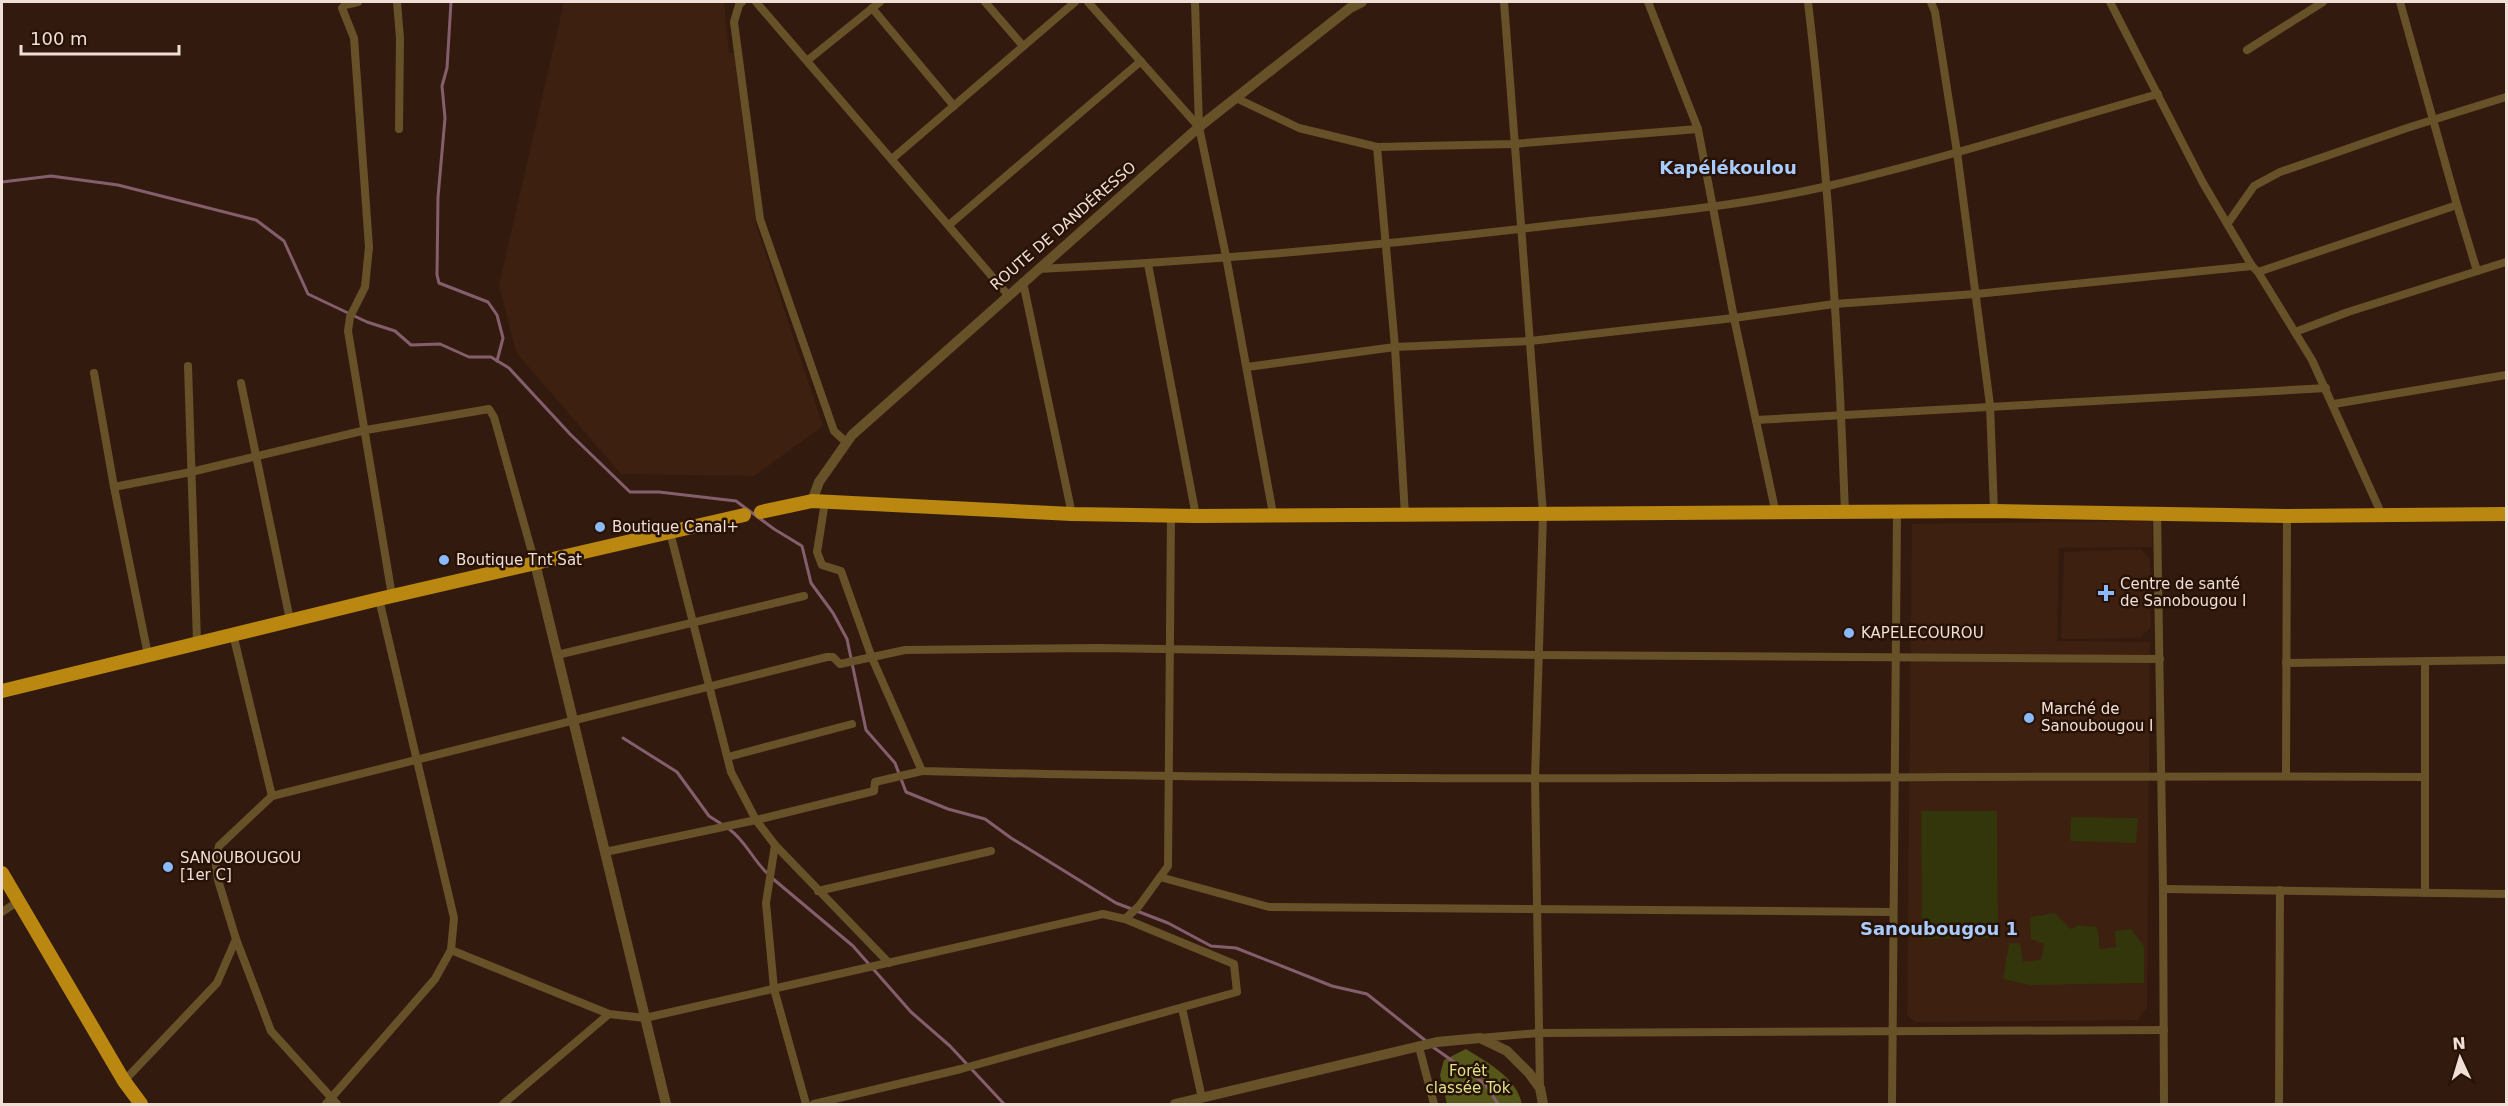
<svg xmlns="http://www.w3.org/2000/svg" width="2508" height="1106" font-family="'DejaVu Sans',sans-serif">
	<rect width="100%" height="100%" fill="#321b0e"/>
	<g fill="#3d200f">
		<polygon points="564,2 724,2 729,53 734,53 756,225 823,426 754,476 621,474 516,352 499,285"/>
		<polygon points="2152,521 2152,547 2059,548 2057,641 2150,642 2147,1007 2138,1020 1915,1022 1907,1015 1912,524"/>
		<polygon points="2140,549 2150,559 2151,627 2140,638 2061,639 2064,552"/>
	</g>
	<g fill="#33350a">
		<polygon points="1921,811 1997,811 1998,938 1922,939"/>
		<polygon points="2071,817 2138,818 2136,843 2070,841"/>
		<polygon points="2055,913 2071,929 2079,925 2097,927 2100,949 2116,947 2115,931 2131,929 2144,946 2144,983 2031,985 2003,979 2009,943 2020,943 2023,962 2041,960 2044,944 2031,939 2030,917"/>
	</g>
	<path fill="#55571a" d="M1466 1049C1488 1063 1516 1077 1522 1104H1447L1440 1075 1444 1060Z"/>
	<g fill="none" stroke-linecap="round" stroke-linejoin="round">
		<g stroke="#855e6e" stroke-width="3">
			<polyline points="451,2 447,68 442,86 445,118 438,197 437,275 439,283 488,302 497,315 503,338 497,361"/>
			<polyline points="2,182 51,176 118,185 256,220 284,241 308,294 367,322 395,331 411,345 440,344 469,357 491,357 509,368 570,434 630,492 659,492 736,501 774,529 802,546 811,583 833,613 847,639 866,730 895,763 906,792 948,809 985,819 1011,838 1116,903 1168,923 1211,946 1236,948 1332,986 1367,994 1426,1041"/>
			<polyline points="623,738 677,772 709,816 723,825"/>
			<path d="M729 829C745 840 753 860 767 873"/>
			<polyline points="772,878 853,946 911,1012 950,1046 1004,1104"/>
			<polyline points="1433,1047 1485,1084 1498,1104"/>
		</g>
		<g stroke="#675129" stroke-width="8">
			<polyline points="358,2 345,5 342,8 354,38 369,247 365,287 350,317 348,331 392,596"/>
			<polyline points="397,2 400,38 399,129"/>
			<polyline points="742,2 739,5 734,22 760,219 834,431 847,443"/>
			<polyline points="756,2 1008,295"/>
			<polyline points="985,2 1023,46"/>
			<polyline points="1088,2 1199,127 1195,2"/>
			<polyline points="1504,2 1543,514 1535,779 1540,1088"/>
			<polyline points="1648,2 1698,129 1734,318 1776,514"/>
			<path d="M1808 2C1828 171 1839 342 1845 513"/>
			<polyline points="1931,2 1935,12 1957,152 1990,405 1994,511"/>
			<polyline points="2110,2 2203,183 2252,266 2258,272 2312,360 2382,515"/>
			<polyline points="2400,2 2457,205 2477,271"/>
			<polyline points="872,8 954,106"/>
			<polyline points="2247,50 2323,2"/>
			<polyline points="808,60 880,2"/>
			<polyline points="1236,98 1299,128 1377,147 1513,144 1698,129"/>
			<polyline points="1199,127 1226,256 1273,514"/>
			<polyline points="1377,147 1395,347 1405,515"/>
			<polyline points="893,158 1075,2"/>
			<polyline points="2228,223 2254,186 2280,172 2407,128 2506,97"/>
			<polyline points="949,225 1141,61"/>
			<polyline points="1148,264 1196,516"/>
			<path d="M1038 269C1213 261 1388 245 1562 224 1651 214 1741 206 1828 186 1939 160 2049 125 2158 94"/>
			<polyline points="2258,272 2457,205"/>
			<polyline points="1023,282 1072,514"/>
			<polyline points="2295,332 2348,312 2506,262"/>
			<polyline points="188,366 197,642"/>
			<polyline points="1247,367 1395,347 1530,341 1734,318 1834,304 1976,294 2252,266"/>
			<polyline points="94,373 114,487 148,655"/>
			<polyline points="241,383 290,620"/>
			<polyline points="2334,404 2506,375"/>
			<polyline points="1756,420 2326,388"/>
			<polyline points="114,487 191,472 366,430 489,409 494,417 535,563"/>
			<path d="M825 502 817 552 822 565 841 571 872 658 922 771C1423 785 1924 774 2425 777"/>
			<polyline points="2157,513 2163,889 2164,1104"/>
			<polyline points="670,532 731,772 756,820 775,845 889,963"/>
			<polyline points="233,634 272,796"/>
			<polyline points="557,655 804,596"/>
			<polyline points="2286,663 2506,660"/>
			<polyline points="728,757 852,724"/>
			<polyline points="2286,776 2287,516"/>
			<polyline points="775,845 766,903 774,989 806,1104"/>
			<polyline points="605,852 756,820 874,791 875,782 922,771"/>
			<polyline points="1160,877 1269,907 1892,912"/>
			<polyline points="2163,889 2506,894"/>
			<polyline points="818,891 991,851"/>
			<polyline points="2425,893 2425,661"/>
			<polyline points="2,912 19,901"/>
			<polyline points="451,950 609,1014 645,1018 1103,914 1125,919 1139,906 1168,866 1171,515"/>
			<polyline points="1182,1008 1202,1098"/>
			<polyline points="1480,1038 1539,1033 2164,1030"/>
			<polyline points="1419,1047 1434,1104"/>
			<polyline points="124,1081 217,983 236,939"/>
			<polyline points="326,1104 435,979 451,950 454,918 379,599"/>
			<polyline points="337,1104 271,1031 236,939 218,880 215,860 219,846 272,796 827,657 833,657 840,664 905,650 1098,648 1540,655 2160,659"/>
			<polyline points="503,1104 609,1014"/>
			<polyline points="814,1104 961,1069 1237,992 1234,964 1125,919"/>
			<polyline points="1892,1104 1897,513"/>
			<polyline points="2279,1104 2280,890"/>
		</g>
		<g stroke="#675129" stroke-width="10">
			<polyline points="812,501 819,482 852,435 1199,127 1350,8 1362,2"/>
			<polyline points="535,563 666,1104"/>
			<polyline points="1175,1104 1437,1042 1480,1038 1507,1051 1529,1073 1540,1088 1543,1104"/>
		</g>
		<g stroke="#ba8810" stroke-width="14">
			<polyline points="761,512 812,501 1072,514 1196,516 1994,511 2287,516 2506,514"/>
			<polyline points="2,691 379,599 744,515"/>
			<polyline points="2,873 124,1081 141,1104"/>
		</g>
	</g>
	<g fill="#8abafc" stroke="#271205" stroke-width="2">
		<circle cx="600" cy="527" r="6"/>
		<circle cx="444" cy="560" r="6"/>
		<path d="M2103 584h6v6h6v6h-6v6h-6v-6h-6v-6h6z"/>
		<circle cx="1849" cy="633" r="6"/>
		<circle cx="2029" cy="718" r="6"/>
		<circle cx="168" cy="867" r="6"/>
	</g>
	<g text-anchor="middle" stroke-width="5" stroke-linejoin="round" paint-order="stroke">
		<g font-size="15" fill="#efdfd7" stroke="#271205">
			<text transform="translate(1063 226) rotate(-41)" y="5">ROUTE DE DANDÉRESSO</text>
		</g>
		<g font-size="15" fill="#efdfd7" stroke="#271205" text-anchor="start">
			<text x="612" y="532">Boutique Canal+</text>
			<text x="456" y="565">Boutique Tnt Sat</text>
			<text x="2120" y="589">Centre de santé<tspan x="2120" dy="17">de Sanobougou I</tspan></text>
			<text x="1861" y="638">KAPELECOUROU</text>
			<text x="2041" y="714">Marché de<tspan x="2041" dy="17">Sanoubougou I</tspan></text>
			<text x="180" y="863">SANOUBOUGOU<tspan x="180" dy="17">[1er C]</tspan></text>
		</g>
		<g font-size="15" fill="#dee48b" stroke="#271205">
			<text x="1468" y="1076">Forêt<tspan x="1468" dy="17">classée Tok</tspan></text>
		</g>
		<g font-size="18" font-weight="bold" fill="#a8ccfe" stroke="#271205">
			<text x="1728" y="174">Kapélékoulou</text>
			<text x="1939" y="935">Sanoubougou 1</text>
		</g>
	</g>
	<rect width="2508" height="1106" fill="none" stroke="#efdfd7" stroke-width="6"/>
	<g transform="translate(2460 1058) rotate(356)" stroke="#271205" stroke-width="4.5" paint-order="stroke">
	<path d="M0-4.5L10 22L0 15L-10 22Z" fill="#efdfd7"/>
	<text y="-9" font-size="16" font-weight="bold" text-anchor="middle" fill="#efdfd7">N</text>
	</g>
	<path d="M21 45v9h158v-9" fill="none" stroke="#efdfd7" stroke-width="3"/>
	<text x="30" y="45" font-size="18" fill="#efdfd7" stroke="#271205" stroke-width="4.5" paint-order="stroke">100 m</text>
</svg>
